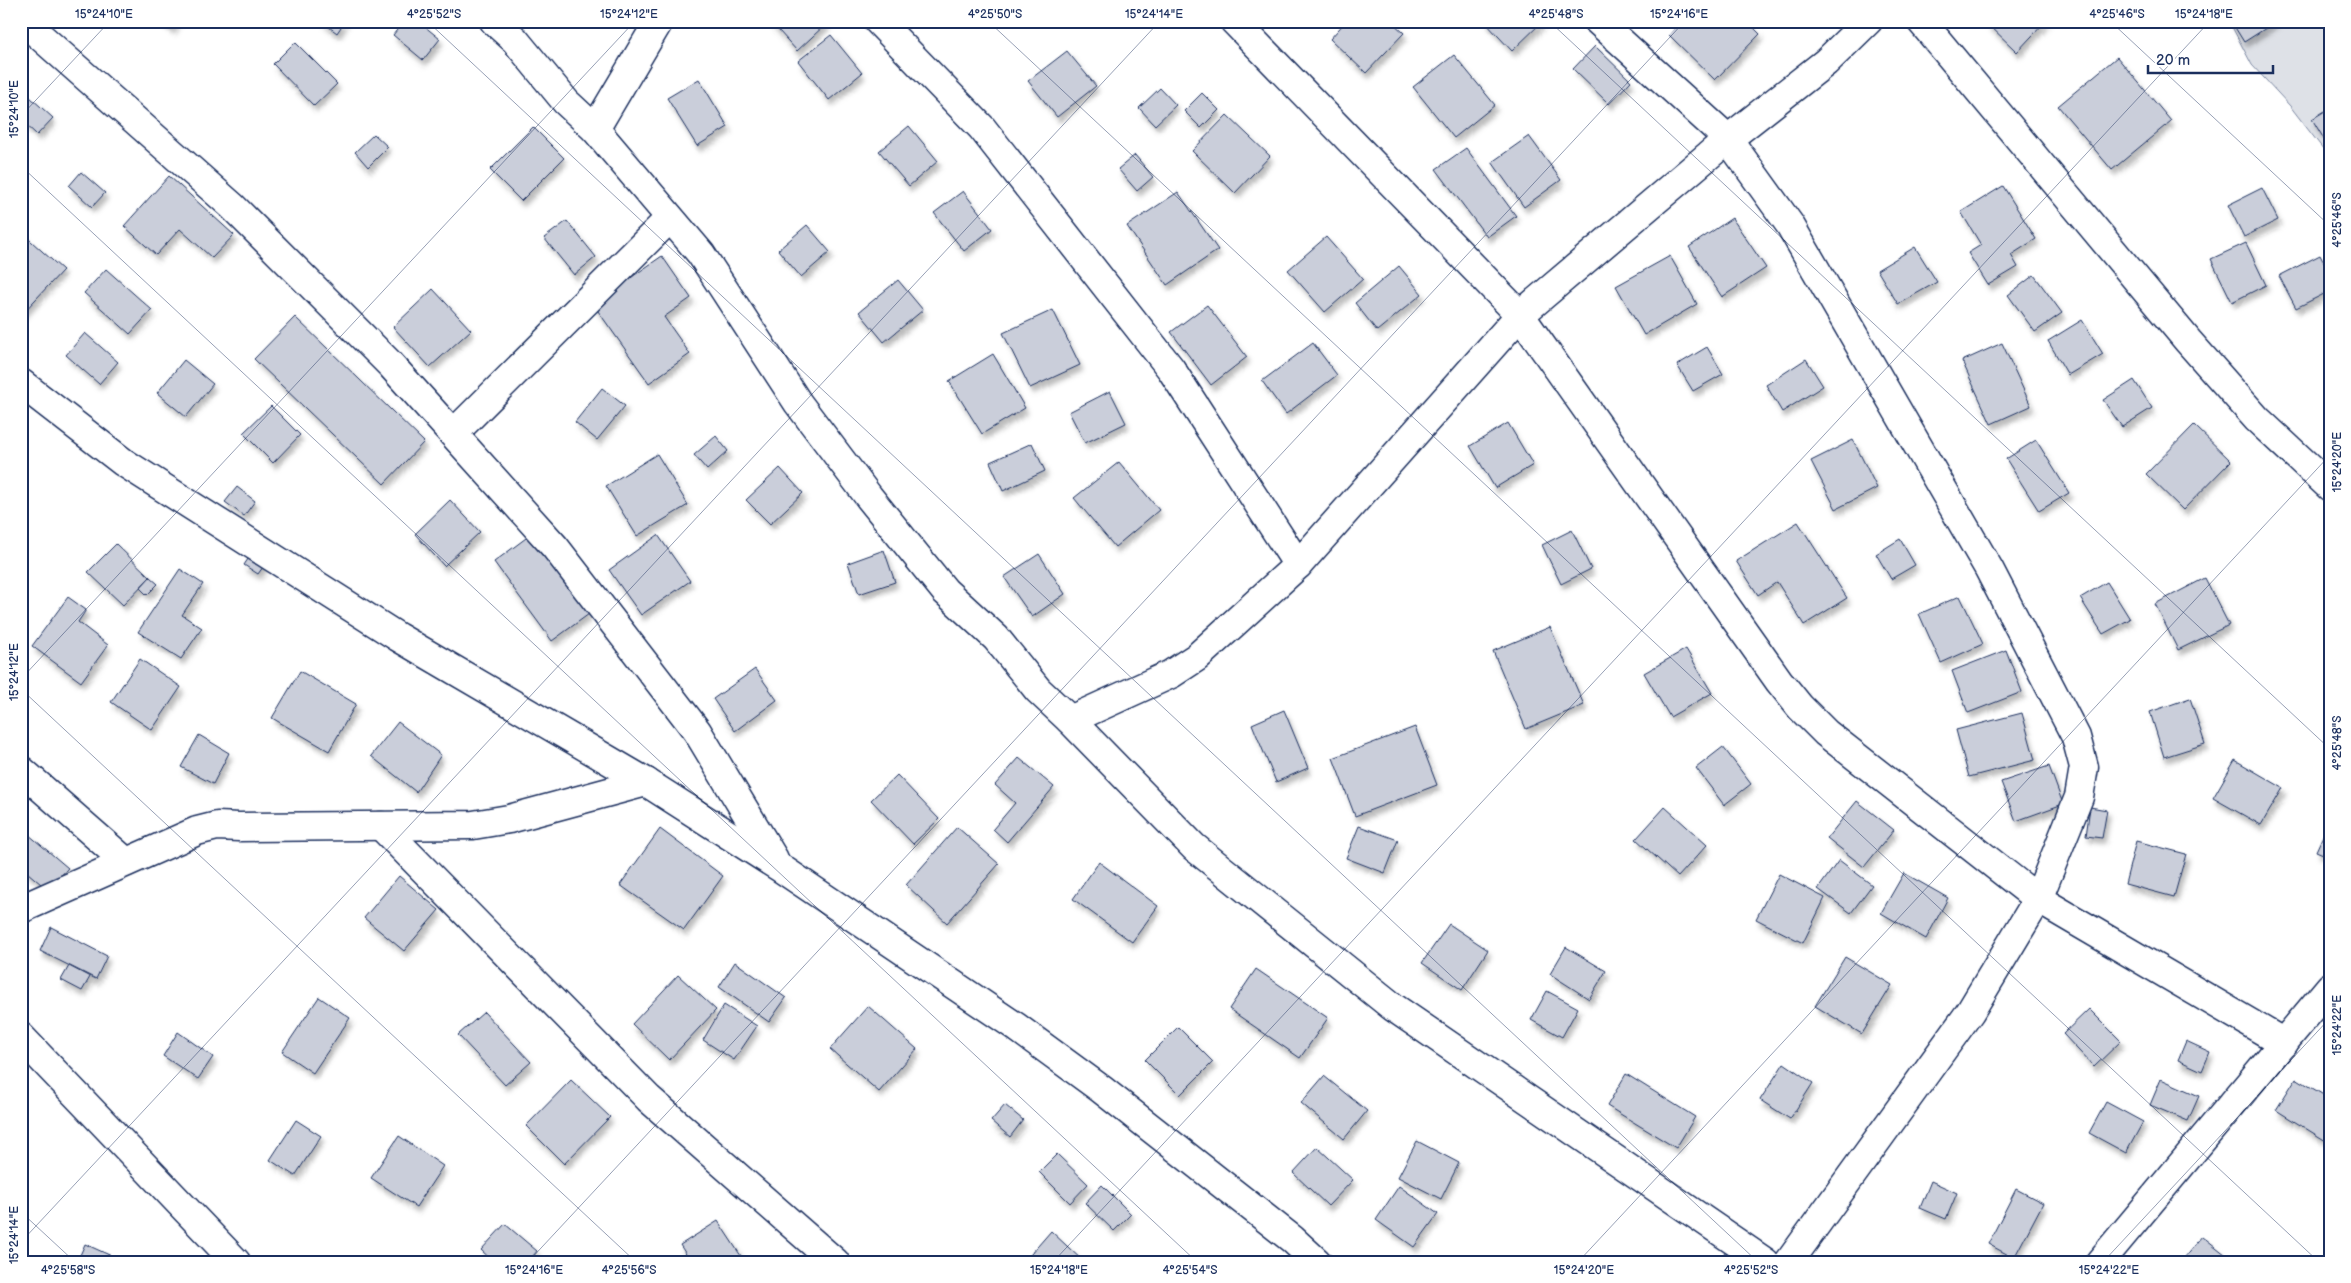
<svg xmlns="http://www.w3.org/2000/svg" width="2351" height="1283" font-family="'Balsamiq Sans',sans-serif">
	<defs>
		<filter id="shadow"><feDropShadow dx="3" dy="5.5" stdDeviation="2.5" flood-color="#0004"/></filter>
	</defs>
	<rect width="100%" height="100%" fill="#fff"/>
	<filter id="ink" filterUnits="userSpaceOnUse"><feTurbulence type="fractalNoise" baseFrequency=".02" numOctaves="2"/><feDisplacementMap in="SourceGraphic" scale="10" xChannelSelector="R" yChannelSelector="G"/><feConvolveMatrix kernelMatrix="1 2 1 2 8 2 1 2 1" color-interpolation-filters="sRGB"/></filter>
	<g filter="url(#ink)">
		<polygon fill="#dee1e7" stroke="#7c88a2" points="2238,21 2330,21 2330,158 2290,106 2252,65 2232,27"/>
		<g fill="#caceda" stroke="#1b2f5e" filter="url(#shadow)">
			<polygon points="161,21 177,21 172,29"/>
			<polygon points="321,21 345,21 337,33"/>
			<polygon points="404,21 418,21 440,39 423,60 393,35"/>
			<polygon points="770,21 826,21 827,23 797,51"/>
			<polygon points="1346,21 1391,21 1404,33 1366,73 1330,39"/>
			<polygon points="1484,21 1543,21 1512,51"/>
			<polygon points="1682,21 1747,21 1760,34 1715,80 1669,35"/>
			<polygon points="1985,21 2046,21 2017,52"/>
			<polygon points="2231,21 2277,21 2244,42"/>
			<polygon points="831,35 862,73 829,100 798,61"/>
			<polygon points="295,42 337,84 314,106 273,64"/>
			<polygon points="1595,46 1631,81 1609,104 1573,69"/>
			<polygon points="1067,51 1096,86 1057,117 1028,81"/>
			<polygon points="1454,55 1495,105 1454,138 1413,87"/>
			<polygon points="2117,57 2171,121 2112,170 2058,106"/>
			<polygon points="699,79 728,127 697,146 667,98"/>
			<polygon points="1160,88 1176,105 1155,125 1139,108"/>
			<polygon points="1202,93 1219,110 1201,128 1184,111"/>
			<polygon points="30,97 53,118 37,135 21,120 21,107"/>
			<polygon points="2330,108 2330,149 2312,119"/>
			<polygon points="1227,115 1270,156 1235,193 1192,151"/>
			<polygon points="909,126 938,161 909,186 879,151"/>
			<polygon points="533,127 564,158 521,201 490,170"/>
			<polygon points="374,134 388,147 368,167 355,152"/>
			<polygon points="1529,136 1561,180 1524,207 1492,162"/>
			<polygon points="1466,148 1516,216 1487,237 1436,169"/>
			<polygon points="1135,155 1153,177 1137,191 1118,169"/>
			<polygon points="81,172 105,193 92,207 69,186"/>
			<polygon points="169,176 234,235 212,258 180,229 156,255 124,226"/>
			<polygon points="2003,186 2036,239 2011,255 2018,267 1988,285 1968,253 1981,245 1961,212"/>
			<polygon points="2262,188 2278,220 2244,237 2228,205"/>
			<polygon points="963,191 992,229 964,251 934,213"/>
			<polygon points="1178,192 1218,250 1167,285 1127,226"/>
			<polygon points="1732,218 1766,268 1722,297 1689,247"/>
			<polygon points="567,221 596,257 574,275 544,238"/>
			<polygon points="807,225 830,252 801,277 778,250"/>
			<polygon points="21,232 63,270 21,315"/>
			<polygon points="1326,237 1363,279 1325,312 1288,270"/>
			<polygon points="2246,243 2266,285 2232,302 2211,259"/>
			<polygon points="1915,247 1937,282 1898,304 1877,270"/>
			<polygon points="2320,255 2330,274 2330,291 2296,308 2279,276"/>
			<polygon points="662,256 691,298 664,317 690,354 649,383 593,304"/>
			<polygon points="1670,256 1697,304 1644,335 1616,286"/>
			<polygon points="1399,266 1422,294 1377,331 1355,303"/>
			<polygon points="106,269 152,310 130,334 84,293"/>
			<polygon points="2034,275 2062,313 2035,332 2008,295"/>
			<polygon points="898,280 923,310 884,342 859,312"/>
			<polygon points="433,289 471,330 430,367 393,327"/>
			<polygon points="1207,305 1247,357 1211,385 1171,332"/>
			<polygon points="1053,310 1080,365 1030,388 1003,333"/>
			<polygon points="295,317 424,442 384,484 254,359"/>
			<polygon points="2082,320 2103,354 2068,375 2048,341"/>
			<polygon points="85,333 118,362 99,384 66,355"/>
			<polygon points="1313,343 1337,375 1286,414 1262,381"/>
			<polygon points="2002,343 2031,406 1991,424 1962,361"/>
			<polygon points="1707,347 1723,374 1693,391 1677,365"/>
			<polygon points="993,354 1025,408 982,434 949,381"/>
			<polygon points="1806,359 1823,386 1782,412 1766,385"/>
			<polygon points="184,360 213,384 186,417 157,393"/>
			<polygon points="2134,380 2152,408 2122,427 2103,400"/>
			<polygon points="602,388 625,406 597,440 575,422"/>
			<polygon points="1110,391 1126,423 1085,443 1069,412"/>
			<polygon points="271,406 300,435 273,463 243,433"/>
			<polygon points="1508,423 1533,465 1495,488 1470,446"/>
			<polygon points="2194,425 2231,461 2183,510 2146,474"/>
			<polygon points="716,436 728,451 707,470 694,455"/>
			<polygon points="1853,440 1877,488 1836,509 1811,461"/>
			<polygon points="2036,440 2069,493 2039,511 2006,459"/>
			<polygon points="1032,443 1045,471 1003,491 990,462"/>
			<polygon points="657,454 688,505 637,536 606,486"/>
			<polygon points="1119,462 1159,510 1115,547 1074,498"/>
			<polygon points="780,468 803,493 770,524 746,500"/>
			<polygon points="237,487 255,501 244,516 225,502"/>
			<polygon points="450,500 480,532 444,566 415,534"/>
			<polygon points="1798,522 1847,598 1804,625 1777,582 1758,595 1736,561"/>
			<polygon points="1572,530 1591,569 1561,584 1542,545"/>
			<polygon points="530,535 589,614 552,641 494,562"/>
			<polygon points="658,535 690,581 641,615 609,570"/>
			<polygon points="1900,539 1915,565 1891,579 1876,554"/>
			<polygon points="116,544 150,577 123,605 88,572"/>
			<polygon points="884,550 895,582 859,594 848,563"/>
			<polygon points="252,553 266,563 258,574 244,565"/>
			<polygon points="1039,554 1065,594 1032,617 1004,577"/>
			<polygon points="180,569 203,584 182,615 202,628 181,659 138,632"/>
			<polygon points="150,577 158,584 147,595 140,588"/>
			<polygon points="2205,578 2229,625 2178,650 2155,604"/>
			<polygon points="2107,582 2130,619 2103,634 2080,598"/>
			<polygon points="1960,596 1983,644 1941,663 1919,614"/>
			<polygon points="68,597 86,610 78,622 108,645 81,682 32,646"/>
			<polygon points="1550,627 1584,705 1526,729 1493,651"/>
			<polygon points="1686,649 1712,693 1670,717 1644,673"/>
			<polygon points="2006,650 2022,692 1968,713 1952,671"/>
			<polygon points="140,659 181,687 152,730 111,702"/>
			<polygon points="755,669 777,700 735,731 713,699"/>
			<polygon points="300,671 356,704 329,751 272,718"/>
			<polygon points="2190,698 2205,744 2164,757 2150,712"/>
			<polygon points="1284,710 1308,768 1276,782 1252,724"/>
			<polygon points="2022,713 2035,760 1969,777 1956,730"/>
			<polygon points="398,722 441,755 416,792 371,756"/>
			<polygon points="1415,727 1437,785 1355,816 1333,758"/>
			<polygon points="199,735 229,753 213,784 181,767"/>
			<polygon points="1723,747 1751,784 1724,805 1696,768"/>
			<polygon points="1019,758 1054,787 1007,842 993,829 1015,803 995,785"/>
			<polygon points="2235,760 2283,788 2261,825 2213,798"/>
			<polygon points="2049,766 2063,804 2016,821 2001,782"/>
			<polygon points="897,775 939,819 913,844 871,800"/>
			<polygon points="1857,801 1894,830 1864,867 1827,838"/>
			<polygon points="1665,807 1707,845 1678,877 1636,839"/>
			<polygon points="2090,807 2107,810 2102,838 2086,836"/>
			<polygon points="2330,820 2330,857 2316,851"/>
			<polygon points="1359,826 1398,840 1385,873 1346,858"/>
			<polygon points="957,827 999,864 947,923 906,885"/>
			<polygon points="660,829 723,876 684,930 620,885"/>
			<polygon points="28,834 68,868 48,890 21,867 21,842"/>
			<polygon points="2136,841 2186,854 2174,897 2125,884"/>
			<polygon points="1839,860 1872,885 1851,913 1818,889"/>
			<polygon points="1099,862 1158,906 1132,942 1073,899"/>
			<polygon points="1904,873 1948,898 1926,939 1881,913"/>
			<polygon points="1779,874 1825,898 1803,943 1756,919"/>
			<polygon points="399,876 439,910 404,951 364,918"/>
			<polygon points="1449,924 1488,950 1462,990 1422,963"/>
			<polygon points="51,927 107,956 96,979 40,951"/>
			<polygon points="1566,947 1606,971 1589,999 1550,974"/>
			<polygon points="1845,957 1892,985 1862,1034 1815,1006"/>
			<polygon points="735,962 786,998 769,1022 719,987"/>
			<polygon points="69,966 90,977 82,991 61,980"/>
			<polygon points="1256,969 1328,1018 1300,1058 1229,1009"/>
			<polygon points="678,975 716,1010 669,1060 632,1024"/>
			<polygon points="1547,991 1578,1008 1562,1037 1531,1020"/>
			<polygon points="319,997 350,1018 313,1073 282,1052"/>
			<polygon points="724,1005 757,1026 734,1060 703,1040"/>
			<polygon points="868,1006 917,1049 879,1092 830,1049"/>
			<polygon points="2089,1009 2121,1041 2094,1067 2063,1034"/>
			<polygon points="484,1012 531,1062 505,1085 458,1035"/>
			<polygon points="1178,1027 1213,1062 1180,1095 1145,1060"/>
			<polygon points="178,1032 213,1057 198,1079 163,1056"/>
			<polygon points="2186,1041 2210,1052 2202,1071 2178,1060"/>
			<polygon points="1784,1063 1813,1083 1790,1119 1760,1100"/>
			<polygon points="1626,1074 1695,1117 1676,1148 1607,1106"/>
			<polygon points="1324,1076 1367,1111 1344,1139 1301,1103"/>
			<polygon points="2296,1078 2330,1099 2330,1135 2326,1141 2276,1110"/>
			<polygon points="2161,1079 2199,1096 2188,1121 2150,1105"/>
			<polygon points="571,1080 610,1117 564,1164 526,1126"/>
			<polygon points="2106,1102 2143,1122 2126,1153 2089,1133"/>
			<polygon points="1005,1105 1023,1120 1010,1137 991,1121"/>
			<polygon points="296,1120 321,1136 295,1176 270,1160"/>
			<polygon points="399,1136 443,1166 416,1207 371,1178"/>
			<polygon points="1417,1141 1459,1163 1441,1199 1398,1177"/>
			<polygon points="1317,1147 1353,1180 1328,1206 1293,1173"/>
			<polygon points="1057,1154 1088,1184 1070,1203 1039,1172"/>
			<polygon points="1931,1181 1957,1193 1946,1219 1920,1208"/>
			<polygon points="1102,1185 1131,1214 1114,1231 1085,1203"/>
			<polygon points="1399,1186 1438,1214 1414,1247 1376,1220"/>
			<polygon points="2016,1189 2043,1203 2014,1258 1988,1244"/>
			<polygon points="718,1221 745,1262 691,1262 680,1245"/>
			<polygon points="505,1224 537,1251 528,1262 494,1262 481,1250"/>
			<polygon points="1051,1231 1084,1262 1024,1262"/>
			<polygon points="2202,1236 2235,1262 2189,1262 2184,1258"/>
			<polygon points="85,1244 116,1258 115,1262 77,1262"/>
		</g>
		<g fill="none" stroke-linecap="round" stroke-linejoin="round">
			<g stroke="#1b2f5e" stroke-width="31">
				<g id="minor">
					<polyline points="23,21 232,206 390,364 555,547 697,731 774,859"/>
					<polyline points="494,21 515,40 566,102 595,129 701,254 798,403 869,497 945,591 996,638 1038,690 1070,720 1171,674 1197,657 1298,565 1520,315 1728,139 1826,62 1868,21"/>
					<polyline points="878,21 982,128 1171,369 1298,565"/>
					<polyline points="1234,21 1520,315 1779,681 1800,707 1826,733 2038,899 2284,1043"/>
					<polyline points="1598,21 1728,139 1790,225 1989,569 2076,737 2084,767 2079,797 2038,899 1970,1012 1789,1262"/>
					<polyline points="1921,21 2188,341 2257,419 2330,487"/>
					<polyline points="595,129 659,21"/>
					<polyline points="21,383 123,462 398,637 646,782 779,867 1015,1026 1101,1089 1292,1239 1317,1262"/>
					<polyline points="453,434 669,219"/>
					<polyline points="1070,720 1194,847 1393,1007 1765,1262"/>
					<polyline points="21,770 126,862"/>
					<polyline points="381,826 649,1099 835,1262"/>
					<polyline points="21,909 197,831 217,826 239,827 473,825 509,819 646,782"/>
					<polyline points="21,1037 236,1262"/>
					<polyline points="2100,1262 2330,987"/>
				</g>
			</g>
			<use href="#minor" stroke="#fff" stroke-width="28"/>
		</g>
	</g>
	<path fill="none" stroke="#1b2f5e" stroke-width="1" stroke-opacity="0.45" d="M427 21 1758 1262M988 21 2319 1262M1549 21 2330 749M2110 21 2330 226M21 116 110 21M21 166 1197 1262M21 679 635 21M21 689 636 1262M21 1212 75 1262M21 1242 1160 21M528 1262 1685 21M1053 1262 2210 21M1578 1262 2330 455M2103 1262 2330 1018"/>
	<rect width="2351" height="1283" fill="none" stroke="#fff" stroke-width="55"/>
	<path d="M2148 65v8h125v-8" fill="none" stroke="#1b2f5e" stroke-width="2.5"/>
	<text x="2156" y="65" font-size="15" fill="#1b2f5e" stroke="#ffffff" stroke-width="4" paint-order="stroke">20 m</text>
	<rect x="28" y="28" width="2296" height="1228" fill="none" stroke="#1b2f5e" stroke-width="2"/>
	<g font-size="12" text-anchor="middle" fill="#1b2f5e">
		<text x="104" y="18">15°24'10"E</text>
		<text x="434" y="18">4°25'52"S</text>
		<text x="629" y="18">15°24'12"E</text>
		<text x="995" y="18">4°25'50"S</text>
		<text x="1154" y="18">15°24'14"E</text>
		<text x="1556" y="18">4°25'48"S</text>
		<text x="1679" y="18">15°24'16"E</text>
		<text x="2117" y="18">4°25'46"S</text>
		<text x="2204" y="18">15°24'18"E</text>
		<text transform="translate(14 109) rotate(-90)" y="4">15°24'10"E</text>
		<text transform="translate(2337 220) rotate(-90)" y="4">4°25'46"S</text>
		<text transform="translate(2337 462) rotate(-90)" y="4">15°24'20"E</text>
		<text transform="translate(14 672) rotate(-90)" y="4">15°24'12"E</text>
		<text transform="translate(2337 743) rotate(-90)" y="4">4°25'48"S</text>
		<text transform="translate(2337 1025) rotate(-90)" y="4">15°24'22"E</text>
		<text transform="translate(14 1235) rotate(-90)" y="4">15°24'14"E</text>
		<text x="68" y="1274">4°25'58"S</text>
		<text x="534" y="1274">15°24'16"E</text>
		<text x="629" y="1274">4°25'56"S</text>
		<text x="1059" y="1274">15°24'18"E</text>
		<text x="1190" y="1274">4°25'54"S</text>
		<text x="1584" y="1274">15°24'20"E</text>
		<text x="1751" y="1274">4°25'52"S</text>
		<text x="2109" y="1274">15°24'22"E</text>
	</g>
</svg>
